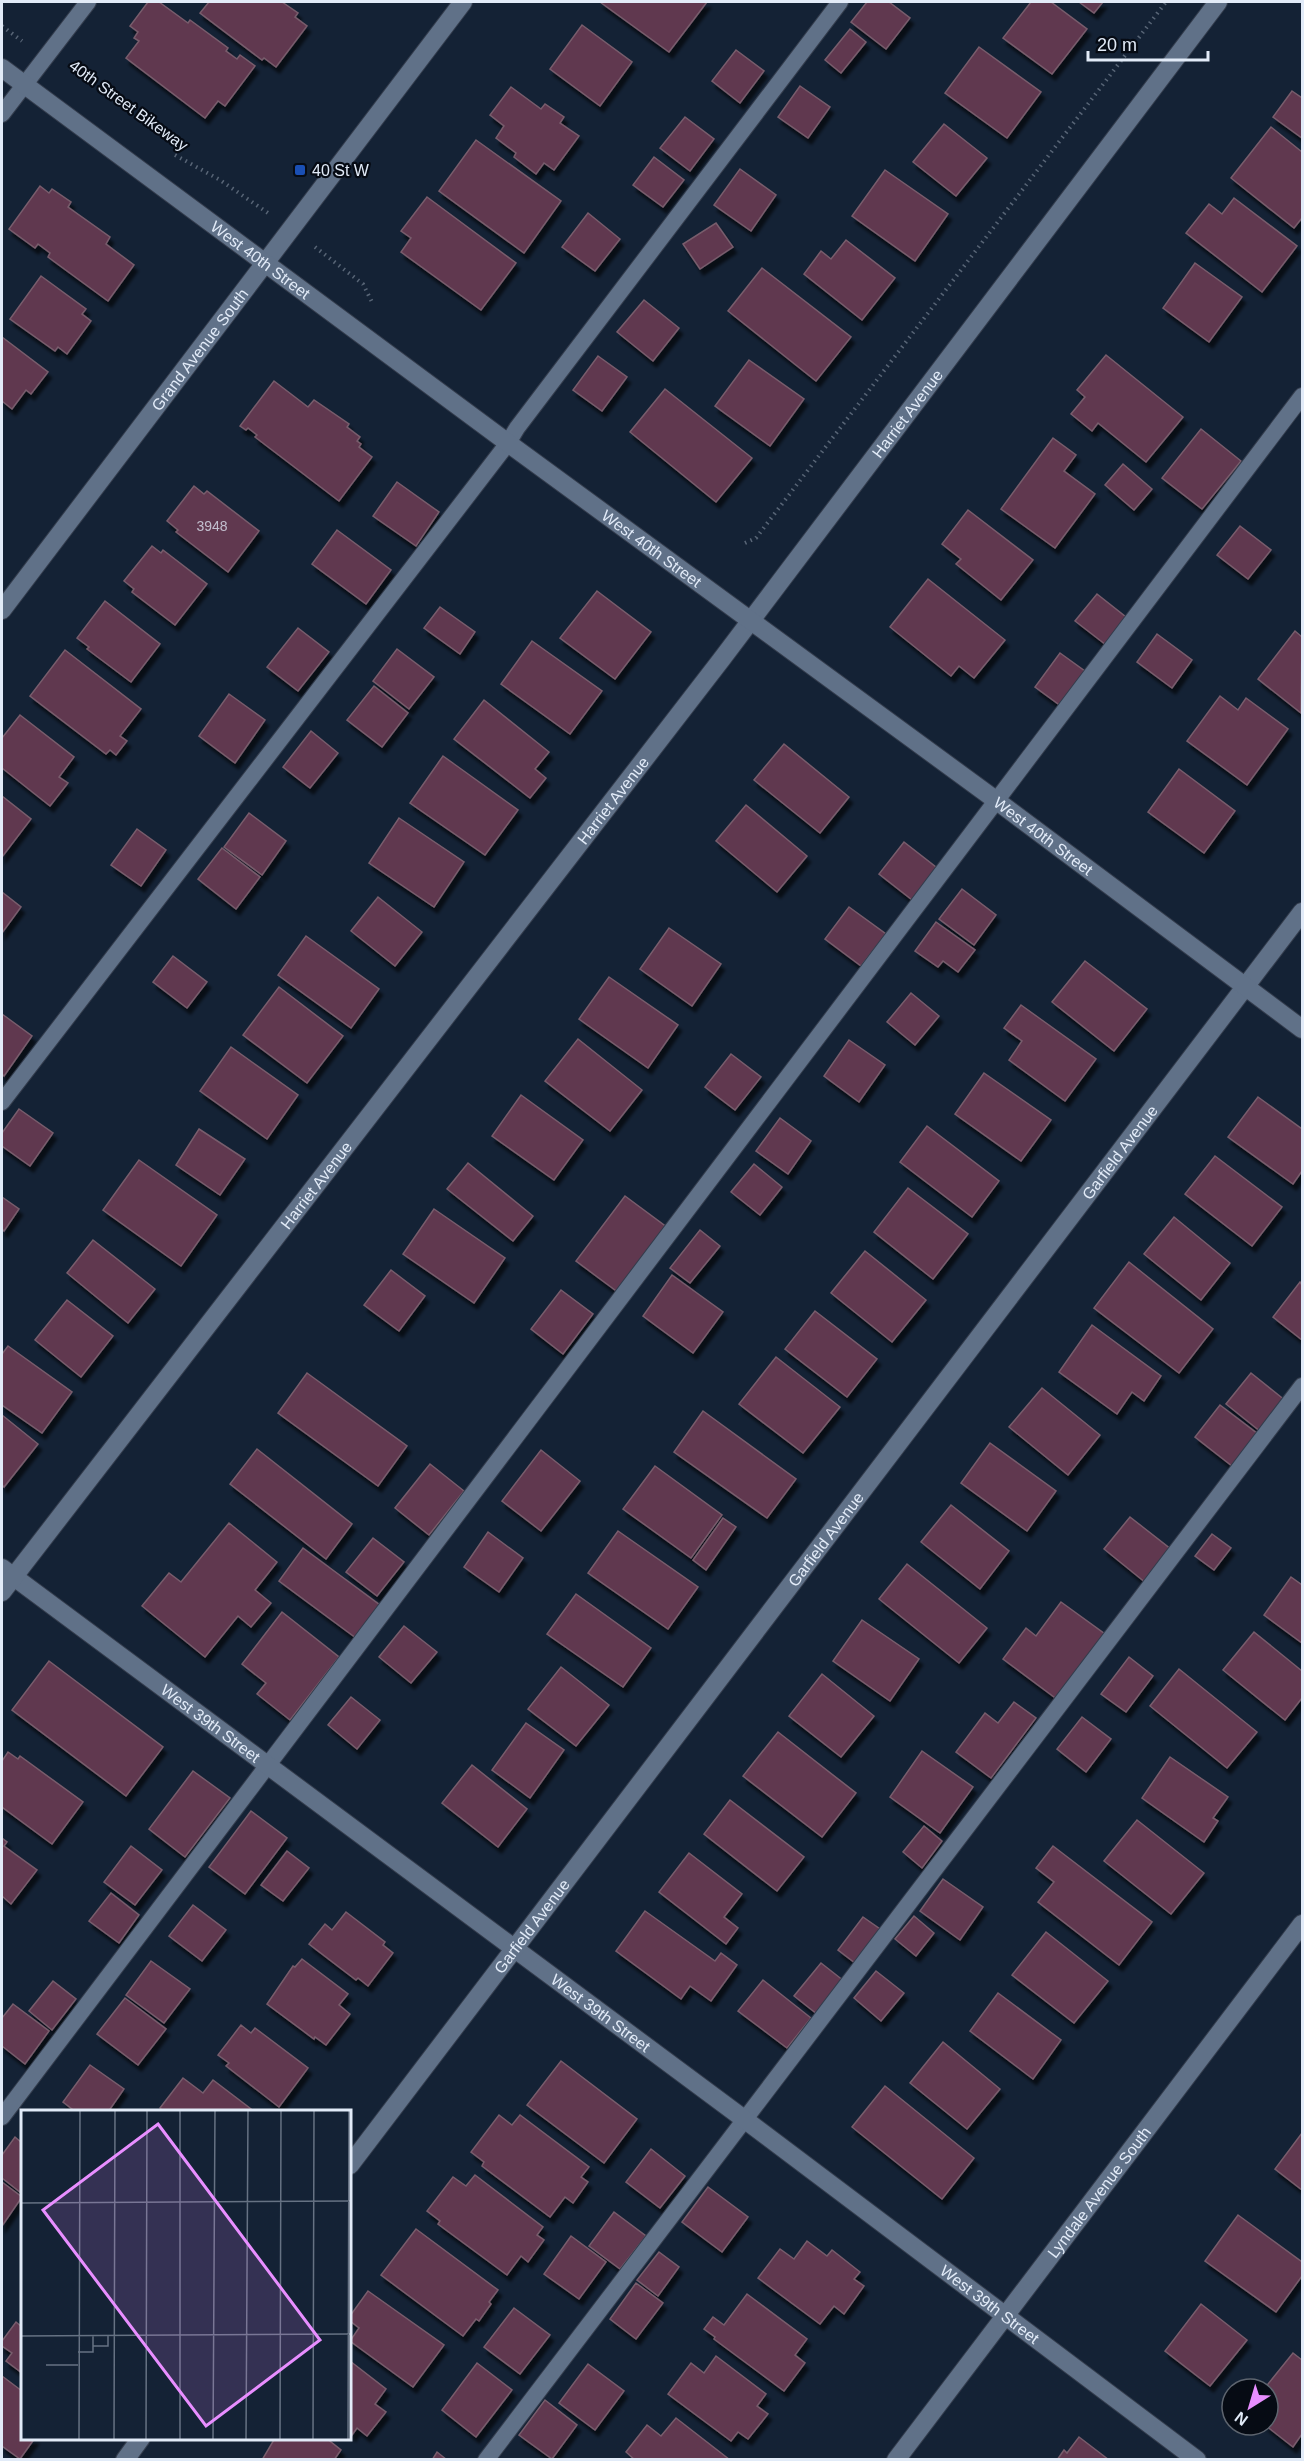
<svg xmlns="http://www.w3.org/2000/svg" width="1304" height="2461" font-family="Arial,sans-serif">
	<defs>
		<filter id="shadow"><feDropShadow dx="3.5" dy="6" stdDeviation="1.5" flood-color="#0009"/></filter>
	</defs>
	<rect width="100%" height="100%" fill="#142235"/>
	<g fill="#60374f" stroke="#785d6c" stroke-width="1.5" filter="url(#shadow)">
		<polygon points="148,2 159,2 188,23 190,20 228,48 226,51 237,59 240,55 255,66 225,106 218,101 205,118 126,58 139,41 134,38 138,32 130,26"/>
		<polygon points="209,2 282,2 298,13 295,17 307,26 276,67 264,58 262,60 200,13"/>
		<polygon points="600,2 707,2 669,52"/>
		<polygon points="867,2 889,2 910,18 886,49 851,22"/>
		<polygon points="1031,2 1051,2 1087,29 1052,74 1003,38"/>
		<polygon points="1079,2 1103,2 1094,13"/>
		<polygon points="582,25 632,62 600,106 550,69"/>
		<polygon points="850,29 866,42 841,73 825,60"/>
		<polygon points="979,47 1041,92 1007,138 945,93"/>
		<polygon points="736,50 764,71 740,103 712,81"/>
		<polygon points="800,86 830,107 808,138 778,117"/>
		<polygon points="511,87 541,109 545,104 564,117 560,123 579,136 554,170 544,163 536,174 514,157 516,153 496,138 504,126 490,115"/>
		<polygon points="1292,91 1302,98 1302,138 1273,117"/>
		<polygon points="685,117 714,139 690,171 660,148"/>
		<polygon points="944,124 987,158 956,196 913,162"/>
		<polygon points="1271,127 1302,152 1302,218 1294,228 1231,178"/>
		<polygon points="476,140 561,201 524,253 439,191"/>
		<polygon points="654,157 684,180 663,207 633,185"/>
		<polygon points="740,169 776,195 751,231 714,205"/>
		<polygon points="885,170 948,214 915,261 852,216"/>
		<polygon points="40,186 49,193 52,189 71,202 68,207 110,237 106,244 134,265 108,301 48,257 50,253 38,244 35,248 9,229"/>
		<polygon points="427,197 516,263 481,310 401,252 411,238 401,231"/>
		<polygon points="1234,198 1297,246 1262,292 1186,233 1209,204 1222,214"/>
		<polygon points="588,213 620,239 595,271 562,247"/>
		<polygon points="716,223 733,247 700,269 683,244"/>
		<polygon points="846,240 895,278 862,320 804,274 821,251 831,259"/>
		<polygon points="1195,263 1242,297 1209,342 1163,308"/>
		<polygon points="762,268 851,337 816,381 728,311"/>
		<polygon points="41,276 86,309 82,314 91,321 67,354 58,347 55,351 10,319"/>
		<polygon points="644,300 679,328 653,361 617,332"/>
		<polygon points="2,337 48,372 31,394 26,390 12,409 2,401"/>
		<polygon points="1106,355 1183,417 1146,462 1098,423 1092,431 1071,414 1085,397 1077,390"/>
		<polygon points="598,356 627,377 602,411 573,390"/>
		<polygon points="749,360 804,399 770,446 715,406"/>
		<polygon points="274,381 308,407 314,400 349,424 347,427 360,437 357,441 361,444 359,447 372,457 339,501 255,437 257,435 248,428 246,430 240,426"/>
		<polygon points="665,389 752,458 716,502 630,432"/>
		<polygon points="1201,429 1241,461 1202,509 1162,478"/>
		<polygon points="1053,438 1076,455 1064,471 1095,494 1055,548 1001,509"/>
		<polygon points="1123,464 1152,489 1134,510 1105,485"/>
		<polygon points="397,482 439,512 416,546 373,516"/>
		<polygon points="194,486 204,494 207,491 259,531 228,572 176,532 178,530 167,521"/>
		<polygon points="968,510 1033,560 1001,600 956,564 961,559 942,544"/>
		<polygon points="1240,526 1271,550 1248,579 1217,555"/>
		<polygon points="337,530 391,570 366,604 312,564"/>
		<polygon points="152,546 161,553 163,550 207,584 175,625 132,592 134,589 124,581"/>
		<polygon points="928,579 1005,640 974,678 959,666 951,676 890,627"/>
		<polygon points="597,591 651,632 615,679 560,638"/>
		<polygon points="1097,594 1131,621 1110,648 1075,621"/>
		<polygon points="105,601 160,644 131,682 87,649 89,647 77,638"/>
		<polygon points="440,607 475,632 460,654 424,628"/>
		<polygon points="298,628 329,652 298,691 267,667"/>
		<polygon points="1295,631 1302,637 1301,713 1258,679"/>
		<polygon points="1157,634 1192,660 1172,688 1137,662"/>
		<polygon points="532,641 602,691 570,734 501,684"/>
		<polygon points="397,649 434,677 409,709 373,681"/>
		<polygon points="65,650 141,709 120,736 127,741 116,755 110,750 106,754 30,696"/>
		<polygon points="1060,653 1089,674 1065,709 1035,687"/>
		<polygon points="374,686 408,713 382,747 347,720"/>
		<polygon points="229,694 265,720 235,763 199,736"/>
		<polygon points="1220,696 1238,710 1246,698 1288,729 1247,785 1187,741"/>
		<polygon points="484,700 549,752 535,769 546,778 530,798 454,739"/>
		<polygon points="20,715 74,757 59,777 68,783 50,806 2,768 2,738"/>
		<polygon points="311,731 338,753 310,788 283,767"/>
		<polygon points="784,744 849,797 820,833 754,780"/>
		<polygon points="443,756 518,810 485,855 410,803"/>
		<polygon points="1179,769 1235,811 1204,853 1148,812"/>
		<polygon points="2,796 31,819 2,857"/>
		<polygon points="746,805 807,856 777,892 716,841"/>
		<polygon points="249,813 286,841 262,875 224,847"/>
		<polygon points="399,818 464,862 434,907 369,863"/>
		<polygon points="137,829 166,850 141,886 111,865"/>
		<polygon points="904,842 941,871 916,903 879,874"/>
		<polygon points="222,848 260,877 236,909 198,879"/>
		<polygon points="962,889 996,915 974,945 939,919"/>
		<polygon points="2,892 21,907 2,933"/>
		<polygon points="378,897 422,932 395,966 351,931"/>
		<polygon points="849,907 886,934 861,966 825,939"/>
		<polygon points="936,922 975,950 958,972 943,961 938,967 915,951"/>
		<polygon points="669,928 721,964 692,1006 640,969"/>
		<polygon points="306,936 379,989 351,1028 278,975"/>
		<polygon points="173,956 207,982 187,1008 153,982"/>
		<polygon points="1085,961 1147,1009 1114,1051 1052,1002"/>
		<polygon points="609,977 678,1025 648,1068 579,1019"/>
		<polygon points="279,987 343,1036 307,1083 243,1035"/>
		<polygon points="911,993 939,1016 915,1045 887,1022"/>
		<polygon points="1021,1005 1096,1059 1065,1101 1009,1060 1022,1041 1004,1028"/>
		<polygon points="2,1014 32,1036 4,1076 2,1074"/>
		<polygon points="578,1039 642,1090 610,1131 545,1081"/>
		<polygon points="849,1040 885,1065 859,1102 824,1076"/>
		<polygon points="231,1047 298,1095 267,1139 200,1091"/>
		<polygon points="731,1054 761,1077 735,1110 705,1087"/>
		<polygon points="984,1073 1051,1120 1021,1161 955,1114"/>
		<polygon points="521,1095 583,1140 554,1180 492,1136"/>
		<polygon points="1258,1097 1302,1129 1302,1171 1293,1184 1228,1137"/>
		<polygon points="19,1109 53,1133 30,1166 2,1146 2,1133"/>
		<polygon points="780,1118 811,1141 788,1174 756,1151"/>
		<polygon points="927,1126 999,1181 972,1217 900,1162"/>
		<polygon points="199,1129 245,1159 220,1195 176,1165"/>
		<polygon points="1215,1156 1282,1207 1252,1246 1185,1194"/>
		<polygon points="139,1160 217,1215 181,1266 103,1210"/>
		<polygon points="468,1163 533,1216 513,1241 447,1189"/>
		<polygon points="754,1164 782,1187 760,1215 731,1192"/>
		<polygon points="908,1188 968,1234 933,1279 874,1232"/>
		<polygon points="625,1196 668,1228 619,1293 576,1261"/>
		<polygon points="2,1197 19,1209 4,1231 2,1229"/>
		<polygon points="434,1209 505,1258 474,1303 403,1254"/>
		<polygon points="1174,1217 1230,1263 1201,1300 1144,1254"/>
		<polygon points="700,1230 720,1246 690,1283 670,1268"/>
		<polygon points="93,1240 155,1289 128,1323 67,1273"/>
		<polygon points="865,1251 926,1300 892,1342 831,1293"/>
		<polygon points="1129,1262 1213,1329 1179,1373 1094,1308"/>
		<polygon points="391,1270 425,1296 399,1331 364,1305"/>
		<polygon points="672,1275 723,1312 693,1353 643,1316"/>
		<polygon points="1300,1282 1302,1285 1302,1340 1273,1317"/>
		<polygon points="561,1290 593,1314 563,1354 531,1329"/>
		<polygon points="67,1300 113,1336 81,1377 35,1340"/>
		<polygon points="815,1311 877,1359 847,1397 785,1349"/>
		<polygon points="1092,1325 1161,1376 1144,1401 1132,1392 1117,1414 1059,1372"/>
		<polygon points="8,1346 72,1392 42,1433 2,1405 2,1354"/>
		<polygon points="776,1357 840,1407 803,1453 739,1404"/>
		<polygon points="307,1373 407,1446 378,1486 278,1413"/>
		<polygon points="1251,1373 1286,1401 1261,1432 1226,1404"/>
		<polygon points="1042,1388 1100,1435 1068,1475 1009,1427"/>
		<polygon points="1220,1405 1258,1434 1232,1466 1195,1437"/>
		<polygon points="703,1411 796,1479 767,1518 674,1452"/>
		<polygon points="2,1415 38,1444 4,1487 2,1485"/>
		<polygon points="990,1443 1056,1491 1027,1531 961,1483"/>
		<polygon points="257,1449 352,1524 326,1559 230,1484"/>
		<polygon points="541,1450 580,1481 541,1531 502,1501"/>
		<polygon points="430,1464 464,1491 429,1535 395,1508"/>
		<polygon points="655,1466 722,1515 691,1558 623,1509"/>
		<polygon points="951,1505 1009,1551 980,1589 921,1542"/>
		<polygon points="1130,1517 1172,1550 1146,1583 1104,1549"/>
		<polygon points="723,1518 736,1527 706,1570 693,1560"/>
		<polygon points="229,1523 277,1562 255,1590 271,1603 251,1627 238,1616 205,1657 142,1606 169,1573 181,1582"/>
		<polygon points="618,1531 698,1587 668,1629 588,1573"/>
		<polygon points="488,1532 523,1558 499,1592 464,1567"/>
		<polygon points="1212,1534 1231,1548 1214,1570 1195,1556"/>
		<polygon points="373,1538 404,1562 377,1596 346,1572"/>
		<polygon points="303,1548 384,1608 360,1641 279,1581"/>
		<polygon points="907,1564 987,1628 959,1663 879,1599"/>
		<polygon points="1291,1577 1302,1585 1302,1643 1264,1615"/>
		<polygon points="576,1594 651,1648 623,1687 547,1634"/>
		<polygon points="1061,1602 1105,1634 1058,1700 1003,1659 1026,1628 1036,1636"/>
		<polygon points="282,1612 339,1657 290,1720 257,1694 266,1683 242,1664"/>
		<polygon points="862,1620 919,1659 890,1701 833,1661"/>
		<polygon points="404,1626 437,1652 411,1683 379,1657"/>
		<polygon points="1254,1632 1302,1671 1302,1698 1285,1720 1223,1670"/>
		<polygon points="1129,1657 1153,1676 1126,1712 1101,1694"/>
		<polygon points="49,1661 163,1747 126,1796 12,1710"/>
		<polygon points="561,1667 609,1705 576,1746 528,1709"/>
		<polygon points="1179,1669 1257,1732 1227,1768 1150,1706"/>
		<polygon points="822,1674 874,1716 841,1757 789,1716"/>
		<polygon points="351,1697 380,1720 357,1749 328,1725"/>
		<polygon points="1014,1702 1036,1718 991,1778 956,1752 985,1713 998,1723"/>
		<polygon points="1082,1717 1111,1739 1086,1772 1057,1749"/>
		<polygon points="526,1723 564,1750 530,1798 492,1770"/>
		<polygon points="778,1732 856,1793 822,1837 743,1776"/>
		<polygon points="922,1751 973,1787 940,1833 890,1797"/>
		<polygon points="8,1752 18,1759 20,1756 83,1802 52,1844 2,1807 2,1761"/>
		<polygon points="1170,1757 1228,1797 1213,1818 1218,1821 1204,1842 1142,1798"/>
		<polygon points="472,1765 527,1809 498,1847 442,1803"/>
		<polygon points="193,1771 230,1798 185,1857 149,1829"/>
		<polygon points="730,1800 804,1857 777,1891 704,1834"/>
		<polygon points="251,1811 287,1838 245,1894 209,1867"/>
		<polygon points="1137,1820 1204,1873 1171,1914 1104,1861"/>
		<polygon points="924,1826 942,1841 922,1868 903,1852"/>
		<polygon points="2,1838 7,1842 4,1846 37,1870 11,1904 2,1896"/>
		<polygon points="131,1846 162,1870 135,1905 104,1882"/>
		<polygon points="1053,1846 1152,1922 1119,1965 1038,1902 1054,1882 1036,1868"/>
		<polygon points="287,1851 309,1868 283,1901 261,1885"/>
		<polygon points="689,1853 742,1894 724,1917 738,1928 726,1944 659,1892"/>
		<polygon points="943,1879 983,1907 960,1940 920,1911"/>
		<polygon points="111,1893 139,1915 119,1943 89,1921"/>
		<polygon points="193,1905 226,1930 202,1961 169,1936"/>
		<polygon points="645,1911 715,1961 721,1953 737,1965 711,2001 690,1986 681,1999 616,1951"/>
		<polygon points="346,1912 385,1942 383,1945 393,1953 368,1986 358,1978 356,1980 309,1944 325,1924 332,1930"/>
		<polygon points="914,1916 934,1933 916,1956 895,1939"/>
		<polygon points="863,1917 880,1929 855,1963 838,1950"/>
		<polygon points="1046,1932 1108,1981 1074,2023 1012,1975"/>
		<polygon points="302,1959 348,1994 339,2005 350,2014 326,2045 315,2037 314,2039 267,2004 293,1966 295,1967"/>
		<polygon points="151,1961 190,1989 164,2023 126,1995"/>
		<polygon points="821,1963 844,1981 817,2014 794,1996"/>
		<polygon points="876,1971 904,1993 881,2021 854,1998"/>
		<polygon points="763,1980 811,2018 787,2048 738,2011"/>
		<polygon points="53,1981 76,1999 52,2030 29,2011"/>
		<polygon points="998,1993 1061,2040 1033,2079 970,2031"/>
		<polygon points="125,1998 166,2029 138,2065 97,2034"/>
		<polygon points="13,2004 49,2031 25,2064 2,2046 2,2018"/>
		<polygon points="241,2025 251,2033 255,2028 308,2068 279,2107 226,2066 229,2063 218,2055"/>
		<polygon points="943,2042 1000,2089 967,2129 910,2083"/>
		<polygon points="561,2061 637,2119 604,2163 527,2105"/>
		<polygon points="90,2065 124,2089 108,2112 76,2112 63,2102"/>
		<polygon points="183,2078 203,2093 213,2080 255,2112 164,2112 160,2108"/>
		<polygon points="885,2086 974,2158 942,2199 852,2127"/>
		<polygon points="499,2115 512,2125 520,2115 589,2167 581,2177 588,2182 573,2203 565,2197 550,2217 482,2166 484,2162 471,2152"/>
		<polygon points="1302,2133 1302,2190 1275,2169"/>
		<polygon points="15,2137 22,2143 22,2188 20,2192 2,2178 2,2155"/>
		<polygon points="651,2149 685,2176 660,2208 626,2182"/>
		<polygon points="475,2175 543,2227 537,2235 544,2240 528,2262 521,2256 507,2275 438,2224 440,2221 427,2211 453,2177 466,2186"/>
		<polygon points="2,2182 22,2197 2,2226"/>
		<polygon points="708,2187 748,2217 722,2252 682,2222"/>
		<polygon points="614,2212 646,2236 620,2269 589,2246"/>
		<polygon points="1238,2215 1302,2262 1302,2276 1276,2312 1205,2261"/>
		<polygon points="416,2229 498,2290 489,2302 491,2304 479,2321 476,2319 463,2336 381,2275"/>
		<polygon points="571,2236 606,2262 579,2299 544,2274"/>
		<polygon points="807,2241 827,2256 832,2250 860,2272 854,2279 864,2286 844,2314 834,2306 820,2324 758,2278 780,2249 794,2259"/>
		<polygon points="659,2252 679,2267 658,2296 637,2280"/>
		<polygon points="636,2283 663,2303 636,2339 610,2319"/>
		<polygon points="368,2291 444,2345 413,2387 350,2341 359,2328 350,2321 350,2316"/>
		<polygon points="747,2294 807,2339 795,2355 805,2363 784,2391 714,2339 715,2337 704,2329 713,2317 724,2325"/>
		<polygon points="1201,2304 1247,2340 1210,2386 1165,2351"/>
		<polygon points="514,2308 550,2335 520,2374 484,2347"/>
		<polygon points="16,2322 22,2327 22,2373 6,2361 12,2353 2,2346 2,2341"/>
		<polygon points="1293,2353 1302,2360 1302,2434 1293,2447 1265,2425 1268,2425 1268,2389 1264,2389"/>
		<polygon points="716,2356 766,2394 757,2406 768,2414 748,2439 738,2432 731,2441 668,2394 691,2363 704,2373"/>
		<polygon points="350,2361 386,2389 375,2404 386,2412 367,2436 357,2428 352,2435 350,2433"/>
		<polygon points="477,2363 512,2390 476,2437 442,2410"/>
		<polygon points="588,2364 624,2391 595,2430 559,2403"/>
		<polygon points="2,2376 22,2391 22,2438 35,2438 20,2459 2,2446"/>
		<polygon points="545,2400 577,2425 552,2459 519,2435"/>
		<polygon points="676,2418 730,2460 635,2460 626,2452 647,2425 661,2436"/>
		<polygon points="1079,2437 1109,2460 1057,2460 1064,2450 1067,2453"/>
		<polygon points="275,2438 326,2438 341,2450 334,2460 262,2460"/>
		<polygon points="437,2452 447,2460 432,2460"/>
	</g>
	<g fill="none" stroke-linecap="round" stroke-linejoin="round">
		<g stroke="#333c4c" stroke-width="18">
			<g id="lane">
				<polyline points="2,114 88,2"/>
				<polyline points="2,1102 508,443 517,428 840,2"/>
				<polyline points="2,2117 1302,396"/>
				<polyline points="486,2460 1302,1386"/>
			</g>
		</g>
		<g stroke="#333c4c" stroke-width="20">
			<g id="street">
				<path id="s1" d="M2 610 463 2"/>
				<path id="s2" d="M2 1568 744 2119 1197 2460"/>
				<path id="s3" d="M2 1592 721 660 1218 2"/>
				<path id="s4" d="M350 2165 1302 912"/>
				<polyline points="125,2460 141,2438"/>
			</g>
		</g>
		<g stroke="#333c4c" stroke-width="20">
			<g id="secondary">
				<path id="s5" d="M2 68 508 443 997 801 1302 1029"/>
				<path id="s6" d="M896 2460 1302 1924"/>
			</g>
		</g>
		<g stroke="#586576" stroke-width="4" stroke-dasharray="1.5 4.5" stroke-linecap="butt">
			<polyline points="2,26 22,41"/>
			<polyline points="175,155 220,180 268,213"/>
			<polyline points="315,247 363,284 373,304"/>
			<polyline points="745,543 756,538 1166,2"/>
		</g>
		<use href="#lane" stroke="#607188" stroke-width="16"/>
		<use href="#street" stroke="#607188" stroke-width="18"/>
		<use href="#secondary" stroke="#607188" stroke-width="18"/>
	</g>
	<rect fill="#1a4fb4" stroke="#060b14" stroke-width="2" x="294" y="164" width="12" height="12" rx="3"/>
	<g text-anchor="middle" stroke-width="4.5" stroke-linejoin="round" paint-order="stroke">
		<g font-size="14" fill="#c2bece">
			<text x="212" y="531">3948</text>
		</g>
		<g font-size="16" fill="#e2ebf8" stroke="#060b14">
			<text transform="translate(129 105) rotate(36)" y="6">40th Street Bikeway</text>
			<text dy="6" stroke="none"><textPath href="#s5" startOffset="322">West 40th Street</textPath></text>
			<text dy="6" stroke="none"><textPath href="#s1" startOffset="327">Grand Avenue South</textPath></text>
			<text dy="6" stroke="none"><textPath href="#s3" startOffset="1486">Harriet Avenue</textPath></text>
			<text dy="6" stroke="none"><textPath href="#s5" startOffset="808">West 40th Street</textPath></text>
			<text dy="6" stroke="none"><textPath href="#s3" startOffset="1000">Harriet Avenue</textPath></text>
			<text dy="6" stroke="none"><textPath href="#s5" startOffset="1294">West 40th Street</textPath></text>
			<text dy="6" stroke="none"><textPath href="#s4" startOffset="1272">Garfield Avenue</textPath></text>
			<text dy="6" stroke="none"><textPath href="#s3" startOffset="514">Harriet Avenue</textPath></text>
			<text dy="6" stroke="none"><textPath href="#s4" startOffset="786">Garfield Avenue</textPath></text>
			<text dy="6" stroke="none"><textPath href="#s2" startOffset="260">West 39th Street</textPath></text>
			<text dy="6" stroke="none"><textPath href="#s4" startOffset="300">Garfield Avenue</textPath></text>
			<text dy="6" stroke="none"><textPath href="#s2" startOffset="746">West 39th Street</textPath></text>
			<text dy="6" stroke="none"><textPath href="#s6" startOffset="336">Lyndale Avenue South</textPath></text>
			<text dy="6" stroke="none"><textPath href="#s2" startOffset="1232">West 39th Street</textPath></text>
		</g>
		<g font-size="16" fill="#e2ebf8" stroke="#060b14" text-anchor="start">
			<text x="312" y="176">40 St W</text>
		</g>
	</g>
	<g transform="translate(21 2110)">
		<rect width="330" height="330" fill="#142235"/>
		<path fill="none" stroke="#667283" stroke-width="1.5" d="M0 93 330 91M0 226 330 224M72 236H87V225M57 242H72V225M25 255H57M58 330 59 0M93 330 94 0M125 330 126 0M159 330V0M192 330 194 0M225 330 227 0M259 330 260 0M292 330 293 0M327 330 328 0"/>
		<path fill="#e88eff" fill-opacity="0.15" stroke="#e88eff" stroke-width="3" d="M137 14 299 230 185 316 22 100Z"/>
		<rect width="330" height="330" fill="none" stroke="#e2ebf8" stroke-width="3"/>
	</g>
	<rect width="1304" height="2461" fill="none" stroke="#e2ebf8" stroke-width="6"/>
	<g transform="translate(1250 2407) rotate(217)"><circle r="28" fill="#060b14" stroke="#5e656f" stroke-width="1.5"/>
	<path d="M0-4.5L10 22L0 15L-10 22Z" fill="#e88eff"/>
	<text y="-9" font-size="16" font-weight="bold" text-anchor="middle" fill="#e2ebf8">N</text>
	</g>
	<path d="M1088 51v9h120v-9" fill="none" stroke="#e2ebf8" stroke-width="3"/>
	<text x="1097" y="51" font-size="18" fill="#e2ebf8" stroke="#060b14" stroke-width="4.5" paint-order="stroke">20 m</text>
</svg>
